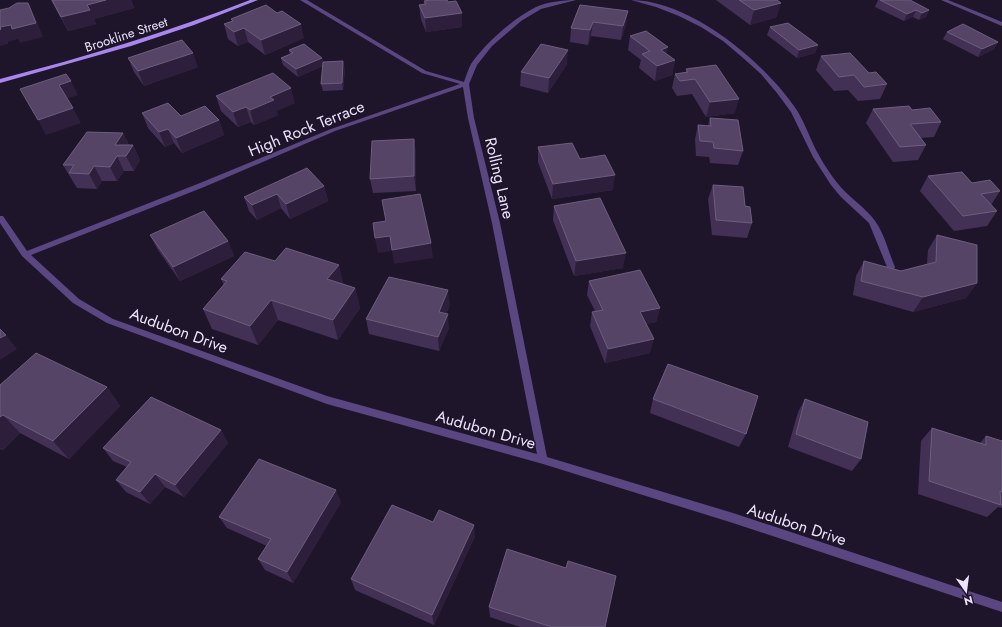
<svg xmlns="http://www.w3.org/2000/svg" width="1002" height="627" font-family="Jost,sans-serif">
	<rect width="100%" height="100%" fill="#1f152a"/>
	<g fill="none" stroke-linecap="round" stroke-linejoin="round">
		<g fill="#5a4782" fill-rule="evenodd">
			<path d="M300 0H307L426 71 464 82C466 76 468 70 471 64 485 43 514 18 536 7 547 2 563 0 576 0L541 9 521 21 492 46 477 65 469 84 474 118 500 223 547 457 733 513 1002 602V612L733 523 543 464 327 404 107 323 73 303 22 256 0 223V216H3L27 251 200 183 331 129 460 84 422 73ZM463 87 468 118 492 223 537 454 327 396 113 319 79 299 31 255 204 187 335 131Z"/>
			<path d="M631 0C691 0 767 64 798 112 805 124 810 138 816 150 821 159 826 168 832 176 844 194 859 202 872 217 884 231 888 251 895 267L894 269H888L887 267 869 223 841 197 831 185 813 157 791 112 777 93 761 74 742 57 723 41 701 27 679 16 656 7Z"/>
			<polygon points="941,0 948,0 1002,22 1002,26"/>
		</g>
		<path fill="#a786ee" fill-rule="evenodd" d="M250 0H258L194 25 131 46 0 83V79C85 57 168 32 250 0Z"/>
	</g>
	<g fill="#433155">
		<polygon points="51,0 131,0 134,8 94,19 96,24 68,31"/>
		<polygon points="716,0 777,0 777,17 750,25"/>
		<polygon points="878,0 910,0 929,10 926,17 919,20 913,17 904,21 875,7"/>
		<polygon points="424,1 448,2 462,13 462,27 426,32 421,19 419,5 424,4"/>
		<polygon points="580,5 626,25 621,40 591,36 588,45 570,42 571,28"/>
		<polygon points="231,19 304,38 265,55 248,42 238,46 228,39 224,24 232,21"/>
		<polygon points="770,27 818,45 815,53 797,58 767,35"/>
		<polygon points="947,32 998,42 994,49 978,57 943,39"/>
		<polygon points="630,36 667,54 675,60 672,75 655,81 639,68 641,60 628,50"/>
		<polygon points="289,50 322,58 323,64 345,69 343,90 323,91 321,84 323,66 298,77 283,65 281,58 290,54"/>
		<polygon points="821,56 869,73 887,84 880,99 858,101 848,90 834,91 816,70"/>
		<polygon points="128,58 198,67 144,86 134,72"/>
		<polygon points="567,64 548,93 520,86 521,72"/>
		<polygon points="686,69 735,113 706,117 692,94 677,96 672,88 675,74 686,72"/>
		<polygon points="216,96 295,103 276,111 278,115 254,125 251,122 238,127 221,111"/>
		<polygon points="873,109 912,110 941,122 934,137 920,138 926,145 918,160 893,162 866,123"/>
		<polygon points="142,113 219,120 224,135 182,153 174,143 165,147 148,128"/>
		<polygon points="710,118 743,151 738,165 710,163 709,157 696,156 695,139 698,125 708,125"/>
		<polygon points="123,133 129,145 133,145 140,160 134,171 124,171 117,181 102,181 97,189 77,188 63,165"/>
		<polygon points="414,139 416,154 416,191 373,193 370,179"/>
		<polygon points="538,147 580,159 613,190 552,199 538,162"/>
		<polygon points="928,176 972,183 1000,191 991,205 997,211 987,226 954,231 920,191"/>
		<polygon points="713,185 745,206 752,223 747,238 712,235 708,199"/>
		<polygon points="324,186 328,201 290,219 281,208 257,220 249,211 244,197"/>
		<polygon points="554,206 623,268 574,276 553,220"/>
		<polygon points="150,235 228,241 234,256 180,281 158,250"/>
		<polygon points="937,235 977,283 966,298 913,312 853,295 856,276 864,261 901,271 927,264 928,250"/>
		<polygon points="221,279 343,284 355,288 360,308 338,340 278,320 258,345 212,329 203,309 224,285"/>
		<polygon points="589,281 660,308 656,322 646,324 650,353 605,363 590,326 592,312 595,311 587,295"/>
		<polygon points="450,305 446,314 449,328 439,351 369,334 366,319"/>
		<polygon points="0,385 107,387 120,406 69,459 20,433 3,450 0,449"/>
		<polygon points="653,399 746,434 739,447 650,413"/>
		<polygon points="805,399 861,459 852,471 788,447 798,412"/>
		<polygon points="932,428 980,443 986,436 1002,441 1002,508 998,507 987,517 918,494 921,441"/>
		<polygon points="221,430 228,443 184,497 165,487 150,504 126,492 116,480 127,467 113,461 103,448"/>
		<polygon points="341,502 293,583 265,570 258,559 267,546 227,528 219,517"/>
		<polygon points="433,522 475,536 434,625 355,590 351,579"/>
		<polygon points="566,568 605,627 520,627 490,617 489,607"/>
	</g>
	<g fill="#2d1e3c">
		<polygon points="106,0 131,0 134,8 94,19 96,24 68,31 61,17 87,5"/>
		<polygon points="28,3 35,17 43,37 20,43 18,39 8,42 8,44 0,46 0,27 11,25"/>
		<polygon points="781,3 777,17 750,25 754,10"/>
		<polygon points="916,10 913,17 904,21 907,14"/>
		<polygon points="929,10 926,17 919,20 922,13"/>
		<polygon points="628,11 626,25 621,40 623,26"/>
		<polygon points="462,13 462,27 426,32 425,18"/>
		<polygon points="593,22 591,36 588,45 590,30"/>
		<polygon points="301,24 304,38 265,55 261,40"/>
		<polygon points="244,28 248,42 238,46 234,32"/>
		<polygon points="998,42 994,49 978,57 982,49"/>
		<polygon points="818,45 815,53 797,58 799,50"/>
		<polygon points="668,47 665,61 661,50"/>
		<polygon points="568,50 567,64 548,93 549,78"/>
		<polygon points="193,53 198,67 144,86 138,71"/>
		<polygon points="322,58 323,66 298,77 296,69"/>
		<polygon points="675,60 672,75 655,81 657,66"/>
		<polygon points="343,61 345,69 343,90 342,83"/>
		<polygon points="71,81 78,95 66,99 59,85"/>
		<polygon points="291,88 295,103 276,111 278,115 254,125 250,110 270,97"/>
		<polygon points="739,99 735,113 706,117 710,102"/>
		<polygon points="246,107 251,122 238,127 233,112"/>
		<polygon points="73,108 81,123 46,135 38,120"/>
		<polygon points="219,120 224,135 182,153 176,138"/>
		<polygon points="168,129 174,143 165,147 159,132"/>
		<polygon points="123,133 130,148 115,145"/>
		<polygon points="414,139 416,154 416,191 414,176"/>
		<polygon points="133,145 140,160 134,171 126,156"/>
		<polygon points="117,156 124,171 117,181 110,167"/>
		<polygon points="94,166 102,181 97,189 89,174"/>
		<polygon points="615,175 613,190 552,199 553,184"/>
		<polygon points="324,186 328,201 290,219 286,204"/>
		<polygon points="277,194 281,208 257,220 252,205"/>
		<polygon points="390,236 392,251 378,253 375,238"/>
		<polygon points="228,241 234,256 180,281 173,267"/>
		<polygon points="431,243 433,258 394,264 392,250"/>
		<polygon points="626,253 623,268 574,276 576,261"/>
		<polygon points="339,265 344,285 327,279"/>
		<polygon points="977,283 966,298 913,312 923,297"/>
		<polygon points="355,288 360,308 338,340 333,320"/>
		<polygon points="448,290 450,305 440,327 439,312"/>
		<polygon points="271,300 278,320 258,345 250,326"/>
		<polygon points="660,308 656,322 637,326 640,312"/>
		<polygon points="448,314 449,328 439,351 438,337"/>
		<polygon points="6,335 17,349 0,360 0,338"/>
		<polygon points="654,339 650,353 605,363 608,349"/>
		<polygon points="107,387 120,406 69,459 53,441"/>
		<polygon points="3,415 20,433 3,450 0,448 0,417"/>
		<polygon points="221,430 228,443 184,497 175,485"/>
		<polygon points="155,474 165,487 150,504 140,492"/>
		<polygon points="336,490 341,502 293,583 287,572"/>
		<polygon points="474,525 475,536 434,625 432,615"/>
	</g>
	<g fill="#546" stroke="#6d5d7e">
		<polygon points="52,0 106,0 87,5 90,10 61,17"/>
		<polygon points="430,0 447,0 448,2 456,1 462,13 425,18 419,5 426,4 424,1"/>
		<polygon points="739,0 777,0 781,3 754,10"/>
		<polygon points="880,0 910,0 929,10 922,13 916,10 907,14"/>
		<polygon points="17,3 28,3 36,23 12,29 11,25 0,27 1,29 0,30 0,10 9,8"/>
		<polygon points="266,5 277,13 282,11 301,24 261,40 244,28 234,32 224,24 233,21 231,19"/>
		<polygon points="580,5 628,11 623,26 593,22 590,30 571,28"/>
		<polygon points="788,23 818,45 799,50 770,27"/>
		<polygon points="963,24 998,42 982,49 947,32"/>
		<polygon points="646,31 668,47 661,50 675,60 657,66 642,54 650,51 630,36"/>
		<polygon points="182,40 193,53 138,71 128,58"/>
		<polygon points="304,44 322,58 296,69 281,58 293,53 289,50"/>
		<polygon points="541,44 568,50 549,78 521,72"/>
		<polygon points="850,53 869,73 876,72 887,84 864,87 854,75 839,77 821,56"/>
		<polygon points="343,61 342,83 321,84 323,62"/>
		<polygon points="716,65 739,99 710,102 695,79 680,81 675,74 688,72 686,69"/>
		<polygon points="273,73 291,88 270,97 274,100 250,110 246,107 233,112 216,96"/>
		<polygon points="66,74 71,81 59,85 73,108 38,120 20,89"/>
		<polygon points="168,103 181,116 205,106 219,120 176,138 168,129 159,132 142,113"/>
		<polygon points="909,106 912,110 930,108 941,122 910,124 926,145 900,147 873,109"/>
		<polygon points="710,118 738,120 743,151 714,148 713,142 700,141 698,125 711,126"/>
		<polygon points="87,132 123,133 115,145 133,145 126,156 117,156 110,167 94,166 89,174 69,173 74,165 63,165"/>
		<polygon points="414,139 414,176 370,179 372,141"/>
		<polygon points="572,143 580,159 605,155 615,175 553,184 538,147"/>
		<polygon points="307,168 324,186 286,204 277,194 252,205 244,197"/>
		<polygon points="962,172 972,183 990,180 1000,191 981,194 997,211 963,216 928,176"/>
		<polygon points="713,185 743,187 745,206 750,207 752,223 716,220"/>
		<polygon points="420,194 431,243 392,250 390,236 375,238 373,223 386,221 382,200"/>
		<polygon points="600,198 626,253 576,261 554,206"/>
		<polygon points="204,211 228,241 173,267 150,235"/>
		<polygon points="937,235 977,245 977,283 923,297 861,281 864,261 901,271 936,262"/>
		<polygon points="286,248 339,265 327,279 355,288 333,320 271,300 250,326 203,309 227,281 221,279 245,252 275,261"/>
		<polygon points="640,270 660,308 640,312 654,339 608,349 592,312 603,310 589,281"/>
		<polygon points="389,277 448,290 439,312 448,314 438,337 366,319"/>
		<polygon points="0,329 6,335 0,338"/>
		<polygon points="36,353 107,387 53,441 3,415 0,417 0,385"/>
		<polygon points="668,364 758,396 746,434 653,399"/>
		<polygon points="151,397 221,430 175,485 155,474 140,492 116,480 131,462 103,448"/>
		<polygon points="805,399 868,422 861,459 796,434"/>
		<polygon points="932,428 986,445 986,436 1002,441 1002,492 1000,491 1001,505 929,481"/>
		<polygon points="259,459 336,490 287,572 258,559 271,539 219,517"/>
		<polygon points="392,505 433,522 439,510 474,525 432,615 351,579"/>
		<polygon points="507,549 566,568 568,561 616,576 605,627 552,627 489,607"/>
	</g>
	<g text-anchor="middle" stroke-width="3" stroke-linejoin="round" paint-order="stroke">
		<g font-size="13" fill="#ece2fb" stroke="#1f152a">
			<text transform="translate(126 34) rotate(-18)" y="5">Brookline Street</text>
		</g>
		<g font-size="16" fill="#ece2fb" stroke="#1f152a">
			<text transform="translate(306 128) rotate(-22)" y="6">High Rock Terrace</text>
			<text transform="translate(500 178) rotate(77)" y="6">Rolling Lane</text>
			<text transform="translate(179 330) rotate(20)" y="6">Audubon Drive</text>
			<text transform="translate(486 429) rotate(16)" y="6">Audubon Drive</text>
			<text transform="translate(797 524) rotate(18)" y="6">Audubon Drive</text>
		</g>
	</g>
	<g transform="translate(966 591) rotate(166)" stroke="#1f152a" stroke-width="3" paint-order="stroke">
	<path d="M0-3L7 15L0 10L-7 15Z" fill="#ece2fb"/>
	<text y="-6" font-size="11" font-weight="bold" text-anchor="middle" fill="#ece2fb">N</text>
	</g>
</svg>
